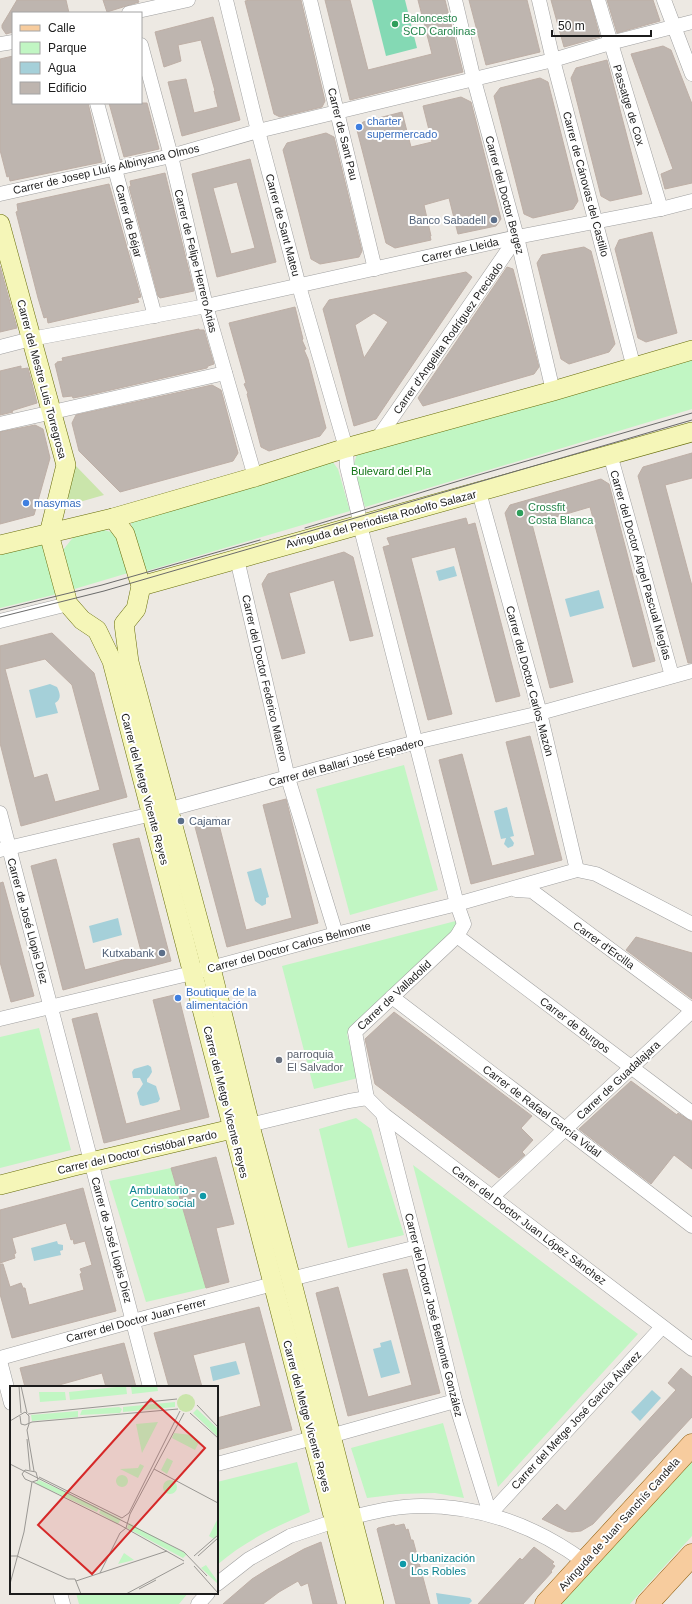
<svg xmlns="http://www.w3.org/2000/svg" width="692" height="1604" font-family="Helvetica,sans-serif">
	<rect width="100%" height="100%" fill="#ede9e3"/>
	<polygon fill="#cae5ab" points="73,463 104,495 62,507"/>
	<g fill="#c1f6c3">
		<polygon points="692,358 692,409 365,507 353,467 357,454"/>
		<polygon points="332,461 338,469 350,511 143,572 130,519"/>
		<polygon points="101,529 114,533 122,546 128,573 71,590 63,550 75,535"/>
		<polygon points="43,539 61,593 0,608 0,550"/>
		<polygon points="404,765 438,890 350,915 316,789"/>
		<polygon points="471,917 347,1034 358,1078 314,1089 282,966"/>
		<polygon points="39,1028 71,1150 0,1168 0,1037"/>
		<polygon points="356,1118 371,1129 404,1235 348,1248 319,1129"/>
		<polygon points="413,1165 638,1334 498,1487"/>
		<polygon points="171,1168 206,1288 146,1302 109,1181"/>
		<polygon points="443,1423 464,1498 435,1493 400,1494 367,1498 351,1448"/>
		<polygon points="692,1457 692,1536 630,1604 557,1604"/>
		<path d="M297 1462 310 1512C275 1527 246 1540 217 1565V1482Z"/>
		<polygon points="76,1593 188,1593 179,1604 79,1604"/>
	</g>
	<polygon fill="#84d9b4" points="372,0 405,0 417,48 386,56"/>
	<g fill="#a5d0d9">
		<polygon points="454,566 457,576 439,581 436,571"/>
		<polygon points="599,590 604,608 570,617 565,599"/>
		<path d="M50 684 57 687C60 693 62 699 55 703L58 713 36 718 29 690Z"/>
		<polygon points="507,807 514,836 510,837 514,843 513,846 508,848 504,844 506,838 501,839 494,811"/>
		<polygon points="261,868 269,897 266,898 266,904 262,906 255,901 247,872"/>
		<polygon points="118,918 122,935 93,943 89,926"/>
		<polygon points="148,1065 151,1067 152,1072 149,1077 147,1079 147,1082 156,1086 160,1099 158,1102 143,1106 140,1105 137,1093 143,1084 140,1078 133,1078 132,1072 134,1069"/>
		<polygon points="57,1241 58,1244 63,1245 63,1250 60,1251 61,1255 34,1261 31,1248"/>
		<polygon points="391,1340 400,1373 381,1378 373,1349 381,1347 380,1343"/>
		<polygon points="236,1361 240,1374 213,1381 210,1367"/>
		<polygon points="652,1390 661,1398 640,1421 631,1412"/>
		<polygon points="436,1593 470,1598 472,1601 469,1604 438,1604"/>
	</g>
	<g fill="#beb5af" stroke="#beafa6" fill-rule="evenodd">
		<polygon points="17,0 66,0 69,13 13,13 13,32 6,34 2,28 2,25"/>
		<polygon points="103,0 138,0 139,2 107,12"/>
		<polygon points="250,0 301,0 325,101 322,107 280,117 274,114 245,1"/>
		<polygon points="325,0 350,0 368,70 432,54 418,0 445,0 463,72 350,100"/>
		<polygon points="469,0 527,0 540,52 486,65"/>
		<polygon points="551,0 590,0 600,37 564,47"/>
		<polygon points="607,0 653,0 660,21 617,33"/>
		<polygon points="213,17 240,120 182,136 168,82 186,79 194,113 218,107 214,91 215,91 201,40 178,45 181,61 164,67 155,32"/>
		<polygon points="663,46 671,50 692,104 692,183 665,189 661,174 673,169 631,54"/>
		<polygon points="13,56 13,103 88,103 102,162 10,181 9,176 7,177 0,150 0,59"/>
		<polygon points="607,60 642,194 610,201 601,196 571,78 576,68"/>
		<polygon points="540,78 548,82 578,201 573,209 533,218 524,214 494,96 500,88"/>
		<polygon points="461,97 471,102 501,219 496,226 458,234 449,198 424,205 431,236 430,236 431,240 395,248 386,243 357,130 363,122 402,112 411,147 432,142 423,106"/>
		<polygon points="109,103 147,103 159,149 124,157"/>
		<polygon points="326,133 334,137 362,251 359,257 320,264 311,259 283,150 287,143"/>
		<path d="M250 159 276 262 217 277 192 174ZM237 182 255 248 231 254 213 188Z"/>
		<polygon points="165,173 194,291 160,298 158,296 129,187 131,186 130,181"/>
		<polygon points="109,184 141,297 137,298 139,302 48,323 47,317 44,318 38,298 16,212 18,211 17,204"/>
		<polygon points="652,232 677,333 646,342 638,338 615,249 619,240"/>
		<polygon points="584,247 591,251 615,344 609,352 569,364 561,359 537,263 542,255"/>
		<polygon points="0,266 17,328 0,332"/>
		<polygon points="507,267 513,269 539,367 534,374 423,406 418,398"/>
		<path d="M466 272 472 277 376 419 354 426 323 309 329 300ZM374 313 388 322 364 358 355 325Z"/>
		<polygon points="295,307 303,339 302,340 306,349 304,350 308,359 326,428 320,436 269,451 261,447 247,394 248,393 244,384 246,383 229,323"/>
		<polygon points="199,329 199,330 204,330 214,364 208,366 207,368 89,395 73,398 72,396 63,397 55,364 57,363 57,362 63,361 62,358"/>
		<polygon points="21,366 21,369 28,368 37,403 11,411 13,412 0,415 0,371"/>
		<polygon points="212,385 221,390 238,453 233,461 120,492 79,451 72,423 76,415"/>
		<polygon points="35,425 43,429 50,458 34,515 0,524 0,432"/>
		<polygon points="692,453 692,478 665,485 692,586 692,663 688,663 638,476 643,467"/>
		<polygon points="601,479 609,484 655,661 633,667 590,507 532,524 573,682 550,688 505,513 510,505"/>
		<polygon points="466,518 468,525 475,523 520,696 496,702 455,547 411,558 452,714 428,720 383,547 390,545 387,538"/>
		<polygon points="344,552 353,557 373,636 350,641 334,580 289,593 305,653 282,659 262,584 268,574"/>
		<path d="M52 633 94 673 127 797 21 826 0 743V646ZM45 659 72 685 100 790 55 802 47 774 34 778 5 669Z"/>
		<polygon points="530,736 562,860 471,884 439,760 462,754 492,866 535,855 506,742"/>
		<polygon points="286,799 318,923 227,947 194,823 217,817 246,930 292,918 263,805"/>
		<polygon points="139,838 171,961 63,990 31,866 56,859 85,970 142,955 113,844"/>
		<polygon points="3,882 34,996 11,1002 0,962 0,883"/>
		<polygon points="636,937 692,953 692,999 626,950"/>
		<polygon points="178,994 209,1117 104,1143 72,1019 97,1013 126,1124 181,1110 153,1000"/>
		<polygon points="394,1012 532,1116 521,1128 533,1140 522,1152 525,1155 499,1178 375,1084 365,1039"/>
		<polygon points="631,1081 677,1115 678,1113 692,1122 692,1169 674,1155 651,1184 579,1129"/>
		<polygon points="216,1157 234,1224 216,1228 229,1282 206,1288 171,1168"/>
		<polygon points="83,1188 116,1311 12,1338 0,1294 0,1264 3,1264 10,1287 21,1283 23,1288 25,1288 29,1305 84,1290 80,1274 82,1273 80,1269 92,1265 85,1241 74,1244 73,1239 71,1240 66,1223 12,1238 16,1253 14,1254 15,1258 0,1263 0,1210"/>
		<polygon points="407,1269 440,1393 348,1416 316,1293 338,1287 368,1397 412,1385 383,1274"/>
		<polygon points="259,1307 292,1430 217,1450 217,1418 261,1406 245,1342 193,1355 202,1387 169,1387 154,1333"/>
		<polygon points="124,1343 136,1387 106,1387 102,1373 52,1387 25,1387 20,1368"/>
		<polygon points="681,1368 692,1377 692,1417 593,1524 581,1531 572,1532 567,1531 542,1519 557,1504 565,1511 630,1440 676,1390 668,1383"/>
		<polygon points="394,1524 395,1526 404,1524 406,1530 408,1529 411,1540 413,1540 430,1604 396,1604 377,1529 378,1528"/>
		<polygon points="321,1542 337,1604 313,1604 308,1583 301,1586 298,1581 279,1592 263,1604 223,1604 252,1579 268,1569 304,1549"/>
		<polygon points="534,1547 554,1562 552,1564 555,1566 551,1571 552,1572 523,1604 478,1604 520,1558 522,1560"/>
	</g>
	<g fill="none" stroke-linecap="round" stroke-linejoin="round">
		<g stroke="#a0a0a0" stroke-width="15">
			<g id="street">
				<polyline points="226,0 258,131 299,286 346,448 347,467 358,512 360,525 457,904 464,924 457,936 355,1032 367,1098"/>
				<polyline points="310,0 375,269"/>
				<polyline points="455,0 474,80 517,237 553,391"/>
				<polyline points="539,0 553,60 634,368"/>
				<polyline points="598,0 661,209"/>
				<polyline points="664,0 692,74"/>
				<polyline points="129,13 188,0"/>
				<polyline points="0,44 13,42"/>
				<polyline points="141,45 171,156 206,306 255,477"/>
				<polyline points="97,103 155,316"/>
				<polyline points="0,194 171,156 258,131 553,60 610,43 692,22"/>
				<polyline points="0,347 31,339 206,306 517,237 661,209 692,201"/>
				<polyline points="0,424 225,373"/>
				<polyline points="378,438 517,237"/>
				<polyline points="610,454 672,676"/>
				<polyline points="479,492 540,713 577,870"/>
				<polyline points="237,559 288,778 336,934"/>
				<polyline points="0,621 68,604"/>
				<polyline points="0,813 150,1387"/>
				<polyline points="0,850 152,814 416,742 540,713 692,671"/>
				<polyline points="516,890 532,891 692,1010"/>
				<polyline points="457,936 692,1113"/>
				<polyline points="392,997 692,1226"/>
				<polyline points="0,1019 192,973 336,934 457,904 577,870 596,874 692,924"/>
				<polyline points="367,1098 383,1114 692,1349"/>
				<polyline points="383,1114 427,1286 455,1401 490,1514 662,1327"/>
				<polyline points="241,1127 349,1101 367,1098"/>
				<polyline points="492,1197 692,1011"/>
				<polyline points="291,1279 417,1247"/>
				<polyline points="0,1358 133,1321 273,1284"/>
				<polyline points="0,1361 11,1403"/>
				<polyline points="330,1436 455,1401"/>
				<polyline points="217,1464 313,1438"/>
				<path d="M352 1517C374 1512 397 1506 421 1506 482 1506 536 1526 585 1562"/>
				<polyline points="217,1584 249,1559 290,1536 335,1521"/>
				<polyline points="60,1593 63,1604"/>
				<polyline points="198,1604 208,1593"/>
			</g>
		</g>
		<g stroke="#676d0a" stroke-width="20">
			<g id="secondary">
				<polyline points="0,224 66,465 49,534 68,604 82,620 97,630 112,661 356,1604"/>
				<polyline points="113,518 125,534 141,586 136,609 124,624 129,662 211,968 250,1126 291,1279 374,1604"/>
				<polyline points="0,545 113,518 255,477 346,448 553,391 692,350"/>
				<polyline points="141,586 692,432"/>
				<polyline points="0,1185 74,1166 232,1129"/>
			</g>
		</g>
		<g stroke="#8d5b08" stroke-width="23">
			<g id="primary">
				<polyline points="546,1604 692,1445"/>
				<polyline points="647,1604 692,1555"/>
			</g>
		</g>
		<use href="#street" stroke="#fff" stroke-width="14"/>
		<use href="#secondary" stroke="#f5f6b8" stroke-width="19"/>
		<use href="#primary" stroke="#f7cc9e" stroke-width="22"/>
		<g stroke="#6a6a6a" stroke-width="1">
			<polyline points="305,528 475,476 692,413"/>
			<polyline points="0,610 102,585 260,540"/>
			<polyline points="0,617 104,591 692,420"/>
		</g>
	</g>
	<g fill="#2e9e5b" stroke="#fff" stroke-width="1.5">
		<circle cx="395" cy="24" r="4"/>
		<circle cx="520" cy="513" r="4"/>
	</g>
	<g fill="#3f7fe0" stroke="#fff" stroke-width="1.5">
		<circle cx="359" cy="127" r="4"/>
		<circle cx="26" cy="503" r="4"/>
		<circle cx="178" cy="998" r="4"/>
	</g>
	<g fill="#5c6f8a" stroke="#fff" stroke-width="1.5">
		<circle cx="494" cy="220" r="4"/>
		<circle cx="181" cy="821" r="4"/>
		<circle cx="162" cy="953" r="4"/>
	</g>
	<circle fill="#6b7280" stroke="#fff" stroke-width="1.5" cx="279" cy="1060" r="4"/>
	<g fill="#0f9aa8" stroke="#fff" stroke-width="1.5">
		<circle cx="203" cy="1196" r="4"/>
		<circle cx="403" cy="1564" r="4"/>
	</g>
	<g text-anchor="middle" stroke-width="4" stroke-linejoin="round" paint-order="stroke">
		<g font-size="11" fill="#27864d" stroke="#fff" text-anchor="start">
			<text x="403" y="22">Baloncesto<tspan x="403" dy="13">SCD Carolinas</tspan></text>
			<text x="528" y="511">Crossfit<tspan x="528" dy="13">Costa Blanca</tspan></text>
		</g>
		<g font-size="11" fill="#1c1c1c" stroke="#fff">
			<text transform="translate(629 105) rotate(73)" y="4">Passatge de Cox</text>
			<text transform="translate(343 134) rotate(76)" y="4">Carrer de Sant Pau</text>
			<text transform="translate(106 169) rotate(-13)" y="4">Carrer de Josep Lluís Albinyana Olmos</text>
			<text transform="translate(586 184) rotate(75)" y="4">Carrer de Cánovas del Castillo</text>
			<text transform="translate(505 195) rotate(75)" y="4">Carrer del Doctor Bergez</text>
			<text transform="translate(129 221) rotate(75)" y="4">Carrer de Béjar</text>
			<text transform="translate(283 225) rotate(75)" y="4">Carrer de Sant Mateu</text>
			<text transform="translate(460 250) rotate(-13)" y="4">Carrer de Lleida</text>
			<text transform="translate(196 261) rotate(76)" y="4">Carrer de Felipe Herrero Arias</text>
			<text transform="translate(448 338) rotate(-55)" y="4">Carrer d'Angelita Rodríguez Preciado</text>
			<text transform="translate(42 379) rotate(75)" y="4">Carrer del Mestre Luis Torregrosa</text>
			<text transform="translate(381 519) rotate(-15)" y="4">Avinguda del Periodista Rodolfo Salazar</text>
			<text transform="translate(641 565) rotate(74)" y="4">Carrer del Doctor Ángel Pascual Megías</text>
			<text transform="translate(265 678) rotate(77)" y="4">Carrer del Doctor Federico Manero</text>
			<text transform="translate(530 681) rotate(75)" y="4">Carrer del Doctor Carlos Mazón</text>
			<text transform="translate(346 762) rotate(-15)" y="4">Carrer del Ballarí José Espadero</text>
			<text transform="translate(145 789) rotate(75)" y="4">Carrer del Metge Vicente Reyes</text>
			<text transform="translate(28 921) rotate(75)" y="4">Carrer de José Llopis Díez</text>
			<text transform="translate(604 945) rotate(36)" y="4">Carrer d'Ercilla</text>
			<text transform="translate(289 947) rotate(-15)" y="4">Carrer del Doctor Carlos Belmonte</text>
			<text transform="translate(394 995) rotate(-43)" y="4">Carrer de Valladolid</text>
			<text transform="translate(575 1025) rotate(37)" y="4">Carrer de Burgos</text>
			<text transform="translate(618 1080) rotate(-43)" y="4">Carrer de Guadalajara</text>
			<text transform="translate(226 1102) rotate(76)" y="4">Carrer del Metge Vicente Reyes</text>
			<text transform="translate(542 1111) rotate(37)" y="4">Carrer de Rafael García Vidal</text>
			<text transform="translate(137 1152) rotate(-13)" y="4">Carrer del Doctor Cristóbal Pardo</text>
			<text transform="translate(529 1225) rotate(37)" y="4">Carrer del Doctor Juan López Sánchez</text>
			<text transform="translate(112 1240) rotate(75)" y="4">Carrer de José Llopis Díez</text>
			<text transform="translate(434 1315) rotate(76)" y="4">Carrer del Doctor José Belmonte González</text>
			<text transform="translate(136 1320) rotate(-15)" y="4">Carrer del Doctor Juan Ferrer</text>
			<text transform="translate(307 1416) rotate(75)" y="4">Carrer del Metge Vicente Reyes</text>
			<text transform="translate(576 1420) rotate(-47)" y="4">Carrer del Metge José García Álvarez</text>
			<text transform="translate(619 1524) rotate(-48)" y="4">Avinguda de Juan Sanchís Candela</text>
		</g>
		<g font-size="11" fill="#366cbe" stroke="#fff" text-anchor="start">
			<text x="367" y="125">charter<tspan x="367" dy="13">supermercado</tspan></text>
			<text x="34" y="507">masymas</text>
			<text x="186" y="996">Boutique de la<tspan x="186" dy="13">alimentación</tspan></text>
		</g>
		<g font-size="11" fill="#4e5e75" stroke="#fff" text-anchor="end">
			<text x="486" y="224">Banco Sabadell</text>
			<text x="189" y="825" text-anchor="start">Cajamar</text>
			<text x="154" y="957">Kutxabank</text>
		</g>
		<g font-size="11" fill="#117415" stroke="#fff">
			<text x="391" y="475">Bulevard del Pla</text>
		</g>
		<g font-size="11" fill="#5b616d" stroke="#fff" text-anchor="start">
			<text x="287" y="1058">parroquia<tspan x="287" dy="13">El Salvador</tspan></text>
		</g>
		<g font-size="11" fill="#0d838f" stroke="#fff" text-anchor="end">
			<text x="195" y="1194">Ambulatorio -<tspan x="195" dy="13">Centro social</tspan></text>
			<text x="411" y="1562" text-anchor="start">Urbanización<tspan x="411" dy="13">Los Robles</tspan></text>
		</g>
	</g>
	<g transform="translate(10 1386)">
		<rect width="208" height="208" fill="#ede9e3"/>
		<path d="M167 17a9 9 0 1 1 18 0a9 9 0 1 1-18 0Z" fill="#cae5ab"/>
		<path d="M116 0 117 8 60 14 59 6ZM121 0H147L148 5 122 8ZM29 6H55L56 14 30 16ZM165 16V21L113 26V21ZM109 21 112 23 110 27 70 29 72 24ZM187 23 208 43V51L183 27ZM68 25V31L22 35 21 29ZM148 36 132 67 126 38ZM164 47 182 49 189 56 185 64 162 52ZM157 72 163 75 157 88 151 84ZM130 78 134 80 128 92 110 83 128 82ZM106 95a6 6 0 1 1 12 0a6 6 0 1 1-12 0ZM29 94 89 122 87 126 25 97ZM153 101a7 7 0 1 1 14 0a7 7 0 1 1-14 0ZM91 123 111 133 108 138 89 127ZM208 132V147L204 153 199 150ZM119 137 177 168 173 172 117 142ZM114 167 124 174 108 178ZM196 179 208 196V198L191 182Z" fill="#c1f6c3"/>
		<path fill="none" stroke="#999793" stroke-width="1" d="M9 0 11 27M11 0 17 27M187 19 208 41M180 27 208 52M18 28 167 13M10 30 11 38 15 39 22 36 168 23M0 35 15 26 19 30V38M19 38 17 44 24 85M17 53 20 84M0 78 174 166 197 190M144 83 208 117M15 84 26 86 28 94 22 96 15 93 12 88ZM29 91 112 132M23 96 110 139 174 175M112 132 119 127 170 25M0 170H7L58 193H65L71 208M184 170 208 149M188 170 208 152M184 180 208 207M90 187 110 147 116 142 120 128 174 27M66 195 157 165M0 198 14 146 22 96M129 203 146 194M116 208 174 177"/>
		<path fill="#d62828" fill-opacity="0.15" stroke="#d62828" stroke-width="2" d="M141 13 195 62 82 188 28 139Z"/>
		<rect width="208" height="208" fill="none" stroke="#1c1c1c" stroke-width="2"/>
	</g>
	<rect x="12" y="12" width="130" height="92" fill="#ffffff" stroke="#a4a4a4"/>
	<rect x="20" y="25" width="20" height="6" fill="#f7cc9e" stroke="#a4a4a4"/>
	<text x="48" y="32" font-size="12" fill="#1c1c1c">Calle</text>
	<rect x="20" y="42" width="20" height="12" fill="#c1f6c3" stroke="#a4a4a4"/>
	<text x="48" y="52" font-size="12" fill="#1c1c1c">Parque</text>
	<rect x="20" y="62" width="20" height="12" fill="#a5d0d9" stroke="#a4a4a4"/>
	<text x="48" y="72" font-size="12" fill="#1c1c1c">Agua</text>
	<rect x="20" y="82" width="20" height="12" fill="#beb5af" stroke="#a4a4a4"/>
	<text x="48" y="92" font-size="12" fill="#1c1c1c">Edificio</text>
	<path d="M552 30v6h99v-6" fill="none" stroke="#1c1c1c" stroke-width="2"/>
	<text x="558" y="30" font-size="12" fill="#1c1c1c" stroke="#ffffff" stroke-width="3" paint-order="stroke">50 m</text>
</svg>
